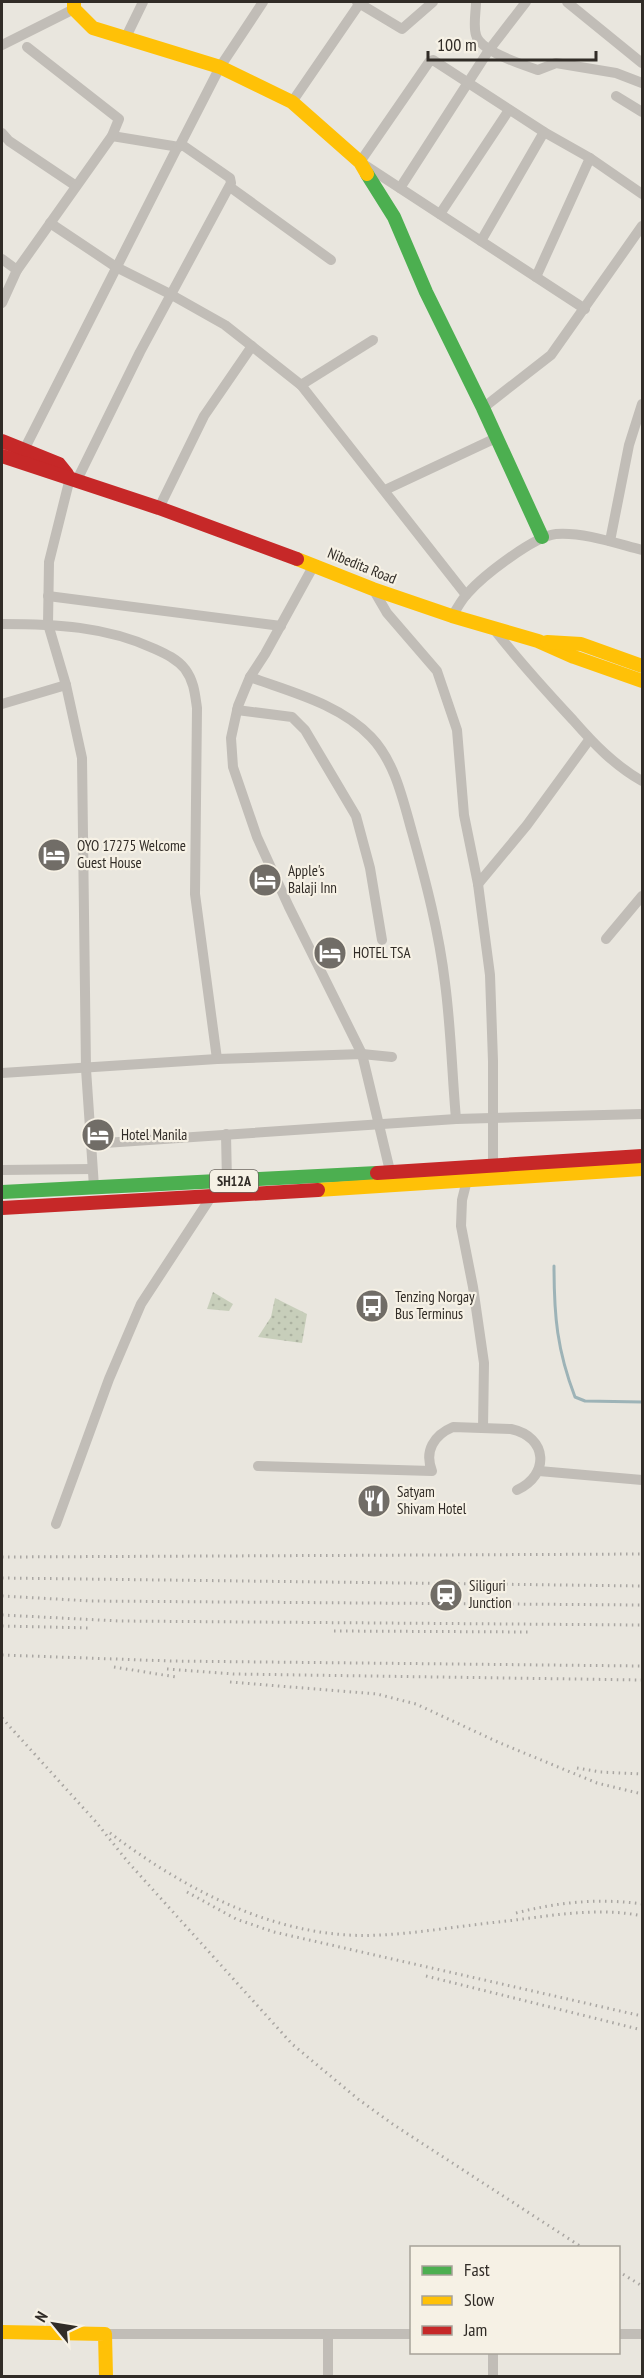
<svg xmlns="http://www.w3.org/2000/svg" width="644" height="2378" font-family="'PT Sans Narrow',sans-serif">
	<defs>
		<pattern id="grass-dots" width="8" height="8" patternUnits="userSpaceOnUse" patternTransform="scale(1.5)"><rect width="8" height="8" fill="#c7ceba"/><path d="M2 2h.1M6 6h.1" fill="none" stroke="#abb1a0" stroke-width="1.8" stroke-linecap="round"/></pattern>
	</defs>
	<rect width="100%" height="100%" fill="#e9e6de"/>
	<g fill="url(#grass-dots)">
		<polygon points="213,1292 233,1304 229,1311 207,1309"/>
		<polygon points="275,1298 307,1314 302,1343 258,1337 271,1317"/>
	</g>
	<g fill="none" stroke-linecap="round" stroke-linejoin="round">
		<path stroke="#9db3b7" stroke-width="3" d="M554 1266C554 1316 557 1350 575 1397L585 1401 642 1402"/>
		<g stroke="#c1bdb7" stroke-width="10">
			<polyline points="357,2 402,29 433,2"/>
			<path d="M476 2C476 12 473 25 476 35 480 51 523 65 538 70L556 63 616 73 642 83"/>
			<polyline points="567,2 642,63"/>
			<polyline points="126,37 143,2"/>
			<polyline points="2,45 74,9"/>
			<polyline points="616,96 642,112"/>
			<polyline points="292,102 360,3"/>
			<polyline points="2,133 9,141 76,186"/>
			<polyline points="112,136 179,147 220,67 263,2"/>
			<polyline points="230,187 331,260"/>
			<polyline points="400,188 489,50 526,2"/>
			<polyline points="440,214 509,110"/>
			<polyline points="50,223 116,267 170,294 225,325 301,385 466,595"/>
			<polyline points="481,241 544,132"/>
			<polyline points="2,259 17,270"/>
			<polyline points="536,277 590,158"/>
			<polyline points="2,303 17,270 112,136 119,119 27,47"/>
			<polyline points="585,309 360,162 429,62 433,60 544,132 590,158 642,194"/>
			<polyline points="301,385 373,340"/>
			<polyline points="483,408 551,355 642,226"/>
			<polyline points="25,448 177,148"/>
			<polyline points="70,478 49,562 48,624 66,685 82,758 86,1069 94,1187"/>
			<polyline points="77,480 140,352 231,183 230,178 181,144"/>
			<polyline points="385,490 496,438"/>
			<polyline points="159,508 204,416 252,346"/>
			<polyline points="610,541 629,445 642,404"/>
			<polyline points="314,565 265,654 250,677 238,706 231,738 233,767 257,837 289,907 362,1054 390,1171"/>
			<polyline points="373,589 387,613 437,671 457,730 464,815 478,884 490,975 493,1061 493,1165"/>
			<polyline points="48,596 281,626"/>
			<path d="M452 616C457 609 461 600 468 593 483 576 534 536 556 534 584 532 615 543 642 550"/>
			<path d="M2 624C54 624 106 626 155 649 166 654 177 659 185 669 194 681 195 694 197 708L195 894 217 1059"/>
			<path d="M493 628C518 660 545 690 573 720 594 744 614 765 642 781"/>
			<path d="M250 677C291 692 340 704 371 737 395 762 403 800 412 832 426 882 439 932 445 983 451 1028 452 1074 456 1119"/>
			<polyline points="2,704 66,685"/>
			<polyline points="237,710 292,717 305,730 356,816 370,868 382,940"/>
			<polyline points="478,884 527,825 589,740"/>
			<polyline points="606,939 642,896"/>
			<polyline points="2,1073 217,1059 362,1054 392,1057"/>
			<polyline points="226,1134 227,1182"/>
			<polyline points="90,1144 456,1119 642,1114"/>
			<polyline points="2,1170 92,1169"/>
			<polyline points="467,1180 462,1200 461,1226 473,1287 484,1363 483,1428"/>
			<path d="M258 1466 432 1471C424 1451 434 1435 453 1427L511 1429C548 1437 550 1475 517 1490"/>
			<polyline points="539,1471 642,1480"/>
			<polyline points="56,1524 109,1379 141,1304 211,1197"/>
			<polyline points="105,2334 412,2334"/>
			<polyline points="618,2334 642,2334"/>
			<polyline points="328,2376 328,2334"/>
			<polyline points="493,2376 493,2352"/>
		</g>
		<g stroke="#4caf50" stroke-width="14">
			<polyline points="367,174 394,217 426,292 483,408 542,537"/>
			<polyline points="2,1192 377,1173"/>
		</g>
		<g stroke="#ffc107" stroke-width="14">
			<polyline points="74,2 74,9 93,28 220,67 292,102 360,162 367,174"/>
			<polyline points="297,559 373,589 452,616 538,641 574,657 642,681"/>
			<polyline points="547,642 581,644 642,666"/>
			<polyline points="318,1190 642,1169"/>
			<polyline points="2,2332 105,2334 106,2376"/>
		</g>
		<g stroke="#c62828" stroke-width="14">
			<polyline points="2,441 59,464 67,474"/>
			<polyline points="2,456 159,508 297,559"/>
			<polyline points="377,1173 642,1156"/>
			<polyline points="2,1208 318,1190"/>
		</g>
		<g stroke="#a9a6a2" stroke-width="3" stroke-dasharray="1.5 4.5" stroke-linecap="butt">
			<polyline points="2,1557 642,1554"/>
			<polyline points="2,1578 642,1586"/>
			<polyline points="2,1596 91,1601 642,1605"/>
			<polyline points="2,1615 119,1621 642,1625"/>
			<polyline points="2,1626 91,1628"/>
			<polyline points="334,1631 532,1632"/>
			<polyline points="2,1655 170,1661 642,1666"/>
			<polyline points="114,1667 176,1677"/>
			<polyline points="167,1669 234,1674 642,1680"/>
			<polyline points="230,1682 377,1694 416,1704 500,1743 597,1783 642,1794"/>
			<polyline points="2,1718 96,1822 128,1862 292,2044 358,2099 394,2125 583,2248"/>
			<polyline points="577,1768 600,1772 642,1774"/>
			<path d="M110 1833C187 1891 281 1941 381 1935 420 1933 459 1926 498 1922 546 1917 595 1906 642 1916"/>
			<polyline points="187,1892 236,1919 274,1932 642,2016"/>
			<path d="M516 1913C559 1902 599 1898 642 1904"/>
			<polyline points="426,1976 642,2030"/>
			<polyline points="618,2271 642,2286"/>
		</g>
	</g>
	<defs>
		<g id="hotel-disc" transform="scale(1.725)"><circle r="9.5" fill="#716d67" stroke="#f6f1e5"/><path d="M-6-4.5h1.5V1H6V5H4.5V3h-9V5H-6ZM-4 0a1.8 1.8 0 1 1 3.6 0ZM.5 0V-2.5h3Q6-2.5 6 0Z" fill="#fff"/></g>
		<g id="bus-disc" transform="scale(1.725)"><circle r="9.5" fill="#716d67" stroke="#f6f1e5"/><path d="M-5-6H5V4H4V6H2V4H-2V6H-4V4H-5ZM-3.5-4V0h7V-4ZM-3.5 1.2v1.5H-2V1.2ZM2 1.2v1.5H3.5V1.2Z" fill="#fff"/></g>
		<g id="restaurant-disc" transform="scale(1.725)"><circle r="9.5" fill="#716d67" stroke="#f6f1e5"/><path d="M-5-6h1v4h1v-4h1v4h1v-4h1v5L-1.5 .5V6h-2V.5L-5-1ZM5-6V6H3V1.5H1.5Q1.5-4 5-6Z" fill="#fff"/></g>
		<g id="station-disc" transform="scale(1.725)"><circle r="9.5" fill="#716d67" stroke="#f6f1e5"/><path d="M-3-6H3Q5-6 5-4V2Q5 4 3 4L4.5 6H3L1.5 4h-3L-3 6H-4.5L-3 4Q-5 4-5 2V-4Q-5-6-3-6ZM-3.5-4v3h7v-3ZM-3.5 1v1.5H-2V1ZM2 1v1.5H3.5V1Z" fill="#fff"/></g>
	</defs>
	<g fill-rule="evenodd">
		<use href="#hotel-disc" x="54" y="855"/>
		<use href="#hotel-disc" x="265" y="880"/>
		<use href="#hotel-disc" x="330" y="953"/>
		<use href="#hotel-disc" x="98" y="1135"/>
		<use href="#bus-disc" x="372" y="1306"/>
		<use href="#restaurant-disc" x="374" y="1501"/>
		<use href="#station-disc" x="446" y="1595"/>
	</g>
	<g text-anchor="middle" stroke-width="4.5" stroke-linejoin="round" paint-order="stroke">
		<rect fill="#f6f1e5" stroke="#6c6760" stroke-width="1.5" x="210" y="1170" width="48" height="22" rx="4.5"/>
		<g font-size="14" font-weight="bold" fill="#312c27">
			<text x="234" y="1186">SH12A</text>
		</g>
		<g font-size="15" fill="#312c27" stroke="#f6f1e5">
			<text transform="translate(362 566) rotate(22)" y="5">Nibedita Road</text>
		</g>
		<g font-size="15" fill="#312c27" stroke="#f6f1e5" text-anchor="start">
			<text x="77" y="851">OYO 17275 Welcome<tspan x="77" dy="17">Guest House</tspan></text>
			<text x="288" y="876">Apple's<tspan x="288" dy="17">Balaji Inn</tspan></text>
			<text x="353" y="958">HOTEL TSA</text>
			<text x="121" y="1140">Hotel Manila</text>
			<text x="395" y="1302">Tenzing Norgay<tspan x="395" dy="17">Bus Terminus</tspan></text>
			<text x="397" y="1497">Satyam<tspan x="397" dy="17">Shivam Hotel</tspan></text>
			<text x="469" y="1591">Siliguri<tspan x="469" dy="17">Junction</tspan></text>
		</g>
	</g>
	<rect width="644" height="2378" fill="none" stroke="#312c27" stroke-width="6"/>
	<rect x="410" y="2246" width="210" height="108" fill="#f6f1e5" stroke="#a7a299" stroke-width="1.5"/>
	<rect x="422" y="2266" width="30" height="9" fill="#4caf50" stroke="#a7a299" stroke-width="1.5"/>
	<text x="464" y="2276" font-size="18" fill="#312c27">Fast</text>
	<rect x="422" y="2296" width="30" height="9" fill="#ffc107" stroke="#a7a299" stroke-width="1.5"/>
	<text x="464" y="2306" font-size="18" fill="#312c27">Slow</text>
	<rect x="422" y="2326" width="30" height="9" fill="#c62828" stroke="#a7a299" stroke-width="1.5"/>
	<text x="464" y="2336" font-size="18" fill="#312c27">Jam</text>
	<g transform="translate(54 2324) rotate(300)" stroke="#f6f1e5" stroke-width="4.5" paint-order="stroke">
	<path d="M0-4.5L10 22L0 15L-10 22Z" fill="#312c27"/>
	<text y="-9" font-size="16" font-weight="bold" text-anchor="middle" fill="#312c27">N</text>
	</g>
	<path d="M428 51v9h168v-9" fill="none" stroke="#312c27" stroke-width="3"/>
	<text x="437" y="51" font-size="18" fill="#312c27" stroke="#f6f1e5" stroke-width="4.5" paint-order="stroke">100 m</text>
</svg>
